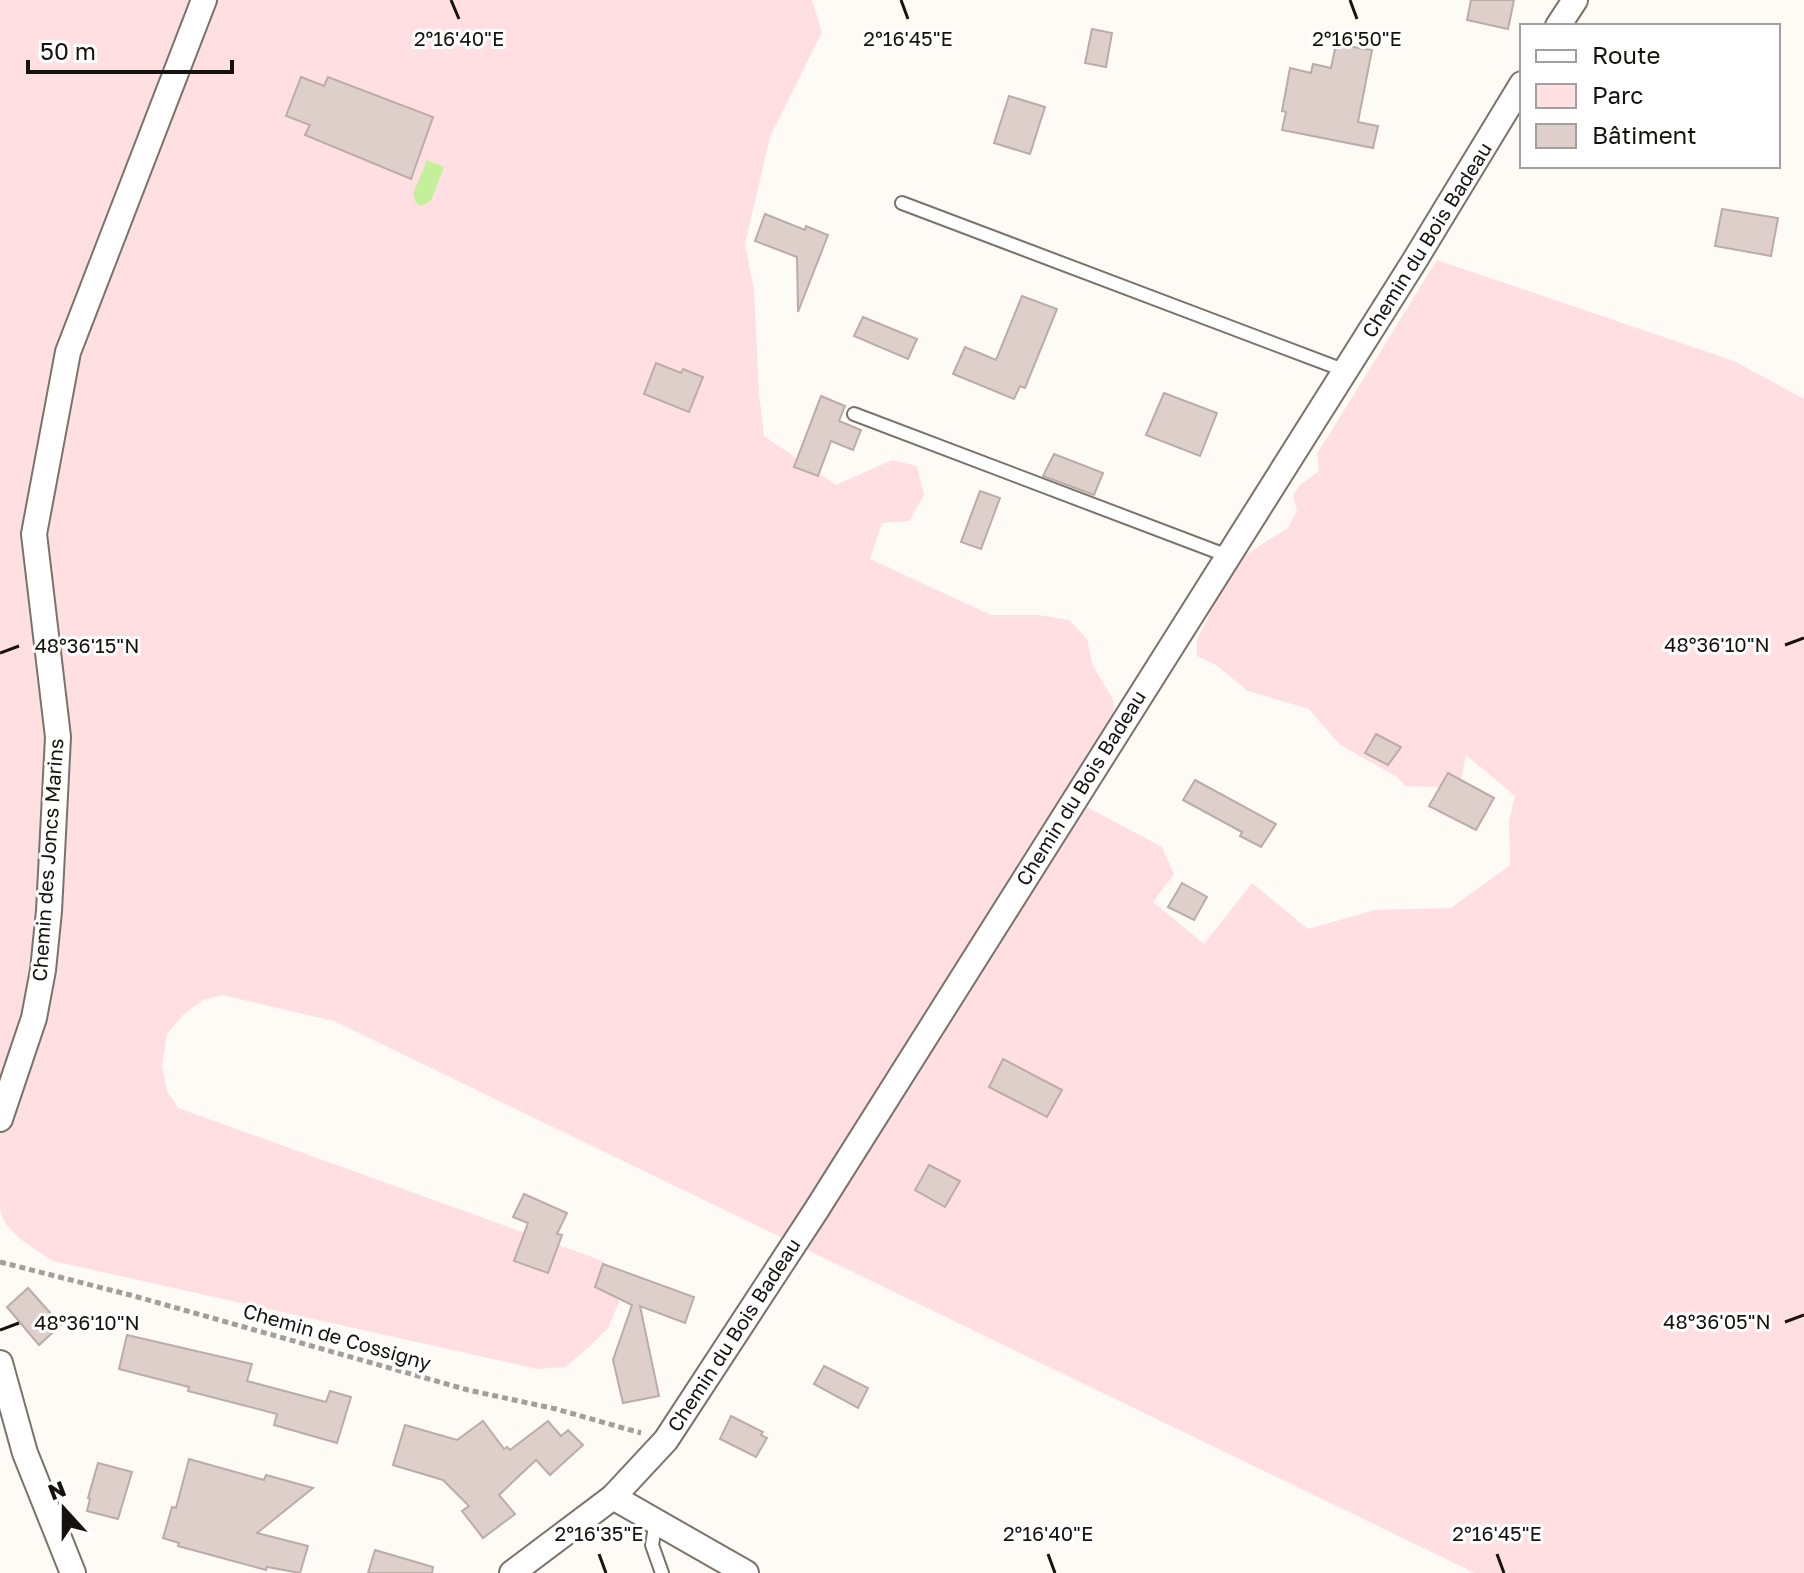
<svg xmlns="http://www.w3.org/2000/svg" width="1804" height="1573" font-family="'Golos Text',sans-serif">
	<rect width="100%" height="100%" fill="#fefaf6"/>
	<path fill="#ffdfe2" d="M0 0H812L822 32 770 137 745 244 754 291 759 393 764 436 836 485 892 460 917 466 924 495 909 521 882 523 870 559 991 615H1038L1069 620 1087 639 1092 664 1114 701 1111 741 1068 797 1162 847 1174 874 1153 902 1204 944 1252 883 1308 929 1375 910 1451 908 1510 865 1509 821 1515 796 1466 755 1461 780 1443 787 1405 786 1397 777 1339 744 1309 709 1248 691 1216 665 1197 656V640L1234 562 1288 528 1297 510 1293 495 1300 485 1319 471 1317 454 1437 260 1734 361 1804 399V1573H1475L334 1021 222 995 203 1000 183 1015 167 1034 162 1066 167 1091 178 1108 603 1261 619 1302 608 1328 588 1348 565 1367 538 1369 53 1261C35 1249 3 1232 0 1209Z"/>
	<polygon fill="#c4f09c" points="427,160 444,167 431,201 421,206 416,203 413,194"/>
	<g fill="#decfca" stroke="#bbaca7" stroke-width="2">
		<polygon points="1471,0 1514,0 1508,29 1467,20"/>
		<polygon points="1092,29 1112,33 1106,67 1085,63"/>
		<polygon points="1336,44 1372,50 1358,122 1378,126 1373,148 1282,130 1286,112 1282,111 1290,68 1311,73 1313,64 1331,68"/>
		<polygon points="301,77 324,86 328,77 433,117 411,179 305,135 310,125 286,116"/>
		<polygon points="1009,96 1045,107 1030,154 994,143"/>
		<polygon points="1722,209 1778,218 1771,256 1715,246"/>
		<polygon points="765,214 805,230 806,226 828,235 798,312 797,257 755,241"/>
		<polygon points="1022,296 1057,309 1025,388 1020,386 1014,399 953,374 965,347 996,360"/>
		<polygon points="863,317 917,339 908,359 854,336"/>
		<polygon points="656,363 681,373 683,369 703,377 689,412 644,394"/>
		<polygon points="1164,393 1217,413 1200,456 1146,435"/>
		<polygon points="821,396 845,406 839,421 861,430 853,450 831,441 818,476 794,467"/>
		<polygon points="1054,454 1103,473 1094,495 1043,476"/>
		<polygon points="980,491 1000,498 981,549 961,542"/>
		<polygon points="1376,734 1401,747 1388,765 1365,753"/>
		<polygon points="1448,773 1494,798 1476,830 1429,806"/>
		<polygon points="1195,780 1276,824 1261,847 1240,836 1242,832 1183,800"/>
		<polygon points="1182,883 1207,897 1194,920 1168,907"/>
		<polygon points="1003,1059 1062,1090 1047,1117 989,1087"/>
		<polygon points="929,1165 960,1181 945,1207 915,1190"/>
		<polygon points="524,1194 567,1213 557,1234 562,1235 548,1273 514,1261 528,1223 513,1217"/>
		<polygon points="603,1264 694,1297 685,1323 640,1306 659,1396 623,1403 613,1360 632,1305 595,1287"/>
		<polygon points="28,1288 61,1325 39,1345 7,1307"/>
		<polygon points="127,1335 252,1364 247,1381 326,1402 330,1391 351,1397 337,1443 274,1425 277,1414 188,1391 189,1387 119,1369"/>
		<polygon points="824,1366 868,1388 858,1408 814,1384"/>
		<polygon points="731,1416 763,1432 761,1435 767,1438 756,1457 720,1439"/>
		<polygon points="483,1421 504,1449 507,1447 510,1450 548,1421 561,1436 568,1430 583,1445 550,1475 536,1460 499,1495 515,1514 483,1538 462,1511 469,1506 443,1480 393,1465 405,1425 457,1440"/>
		<polygon points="189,1459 264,1480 266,1475 313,1488 257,1533 308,1546 300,1573 267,1567 266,1570 178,1546 179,1543 163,1538 172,1507 176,1508"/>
		<polygon points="98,1463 132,1472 118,1519 87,1511 90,1499 88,1498"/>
		<polygon points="375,1550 433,1567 432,1573 368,1573"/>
	</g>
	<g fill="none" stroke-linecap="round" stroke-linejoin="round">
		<g stroke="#7b7369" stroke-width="16">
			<g id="lane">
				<polyline points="902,203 1346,371"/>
				<polyline points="854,414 1228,556"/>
				<polyline points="656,1521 652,1545 662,1573"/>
			</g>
		</g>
		<g stroke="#7b7369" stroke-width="28">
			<g id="street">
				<polyline points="1558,26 1575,0"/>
				<polyline points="0,1119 34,1018 43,970 49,911 58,737 34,534 68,352 204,0"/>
				<polyline points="0,1363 25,1453 73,1573"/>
				<polyline points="613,1497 746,1573"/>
				<polyline points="512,1573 613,1497 666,1440 817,1209 1415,260 1522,84"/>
			</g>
		</g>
		<polyline stroke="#a29e9b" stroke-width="5" stroke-dasharray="6 4" stroke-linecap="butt" points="0,1262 134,1296 468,1390 556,1409 641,1433"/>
		<use href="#lane" stroke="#fff" stroke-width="12"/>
		<use href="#street" stroke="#fff" stroke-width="24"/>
	</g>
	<path fill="none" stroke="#16120f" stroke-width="3" d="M451 0 459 19M901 0 908 19M1350 0 1357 19M1785 645 1804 638M0 653 19 646M1785 1322 1804 1315M0 1330 19 1323M599 1554 606 1573M1048 1554 1055 1573M1497 1554 1504 1573"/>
	<g text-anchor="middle" stroke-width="6" stroke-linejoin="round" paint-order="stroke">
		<g font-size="20" fill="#16120f" stroke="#fff">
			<text transform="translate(1427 240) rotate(-58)" y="7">Chemin du Bois Badeau</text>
			<text transform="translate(1081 788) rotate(-58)" y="7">Chemin du Bois Badeau</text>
			<text transform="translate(48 860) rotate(-86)" y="7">Chemin des Joncs Marins</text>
			<text transform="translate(734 1335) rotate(-57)" y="7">Chemin du Bois Badeau</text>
			<text transform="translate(337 1337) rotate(16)" y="7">Chemin de Cossigny</text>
		</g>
	</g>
	<g font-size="20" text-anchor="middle" fill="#16120f" stroke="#fff" stroke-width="6" stroke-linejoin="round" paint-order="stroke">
		<text x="459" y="46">2°16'40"E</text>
		<text x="908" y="46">2°16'45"E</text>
		<text x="1357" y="46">2°16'50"E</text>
		<text x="1717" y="652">48°36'10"N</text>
		<text x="87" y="653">48°36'15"N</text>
		<text x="1717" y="1329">48°36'05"N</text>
		<text x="87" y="1330">48°36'10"N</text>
		<text x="599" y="1541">2°16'35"E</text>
		<text x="1048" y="1541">2°16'40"E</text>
		<text x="1497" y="1541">2°16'45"E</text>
	</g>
	<rect x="1520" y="24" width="260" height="144" fill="#ffffff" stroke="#a2a09f" stroke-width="2"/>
	<rect x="1536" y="50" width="40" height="12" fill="#ffffff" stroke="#a2a09f" stroke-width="2"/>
	<text x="1592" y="64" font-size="24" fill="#16120f">Route</text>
	<rect x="1536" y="84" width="40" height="24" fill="#ffdfe2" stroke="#a2a09f" stroke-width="2"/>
	<text x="1592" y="104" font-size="24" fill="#16120f">Parc</text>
	<rect x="1536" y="124" width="40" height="24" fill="#decfca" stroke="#a2a09f" stroke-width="2"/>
	<text x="1592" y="144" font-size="24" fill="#16120f">Bâtiment</text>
	<g transform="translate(64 1509) rotate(339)" stroke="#ffffff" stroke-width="6" paint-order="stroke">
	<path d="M0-6L14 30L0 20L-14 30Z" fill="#16120f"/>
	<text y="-12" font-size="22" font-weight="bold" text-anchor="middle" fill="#16120f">N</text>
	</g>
	<path d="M28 60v12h204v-12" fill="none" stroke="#16120f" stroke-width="4"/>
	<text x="40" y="60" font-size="24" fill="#16120f" stroke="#ffffff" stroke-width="6" paint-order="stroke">50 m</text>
</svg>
